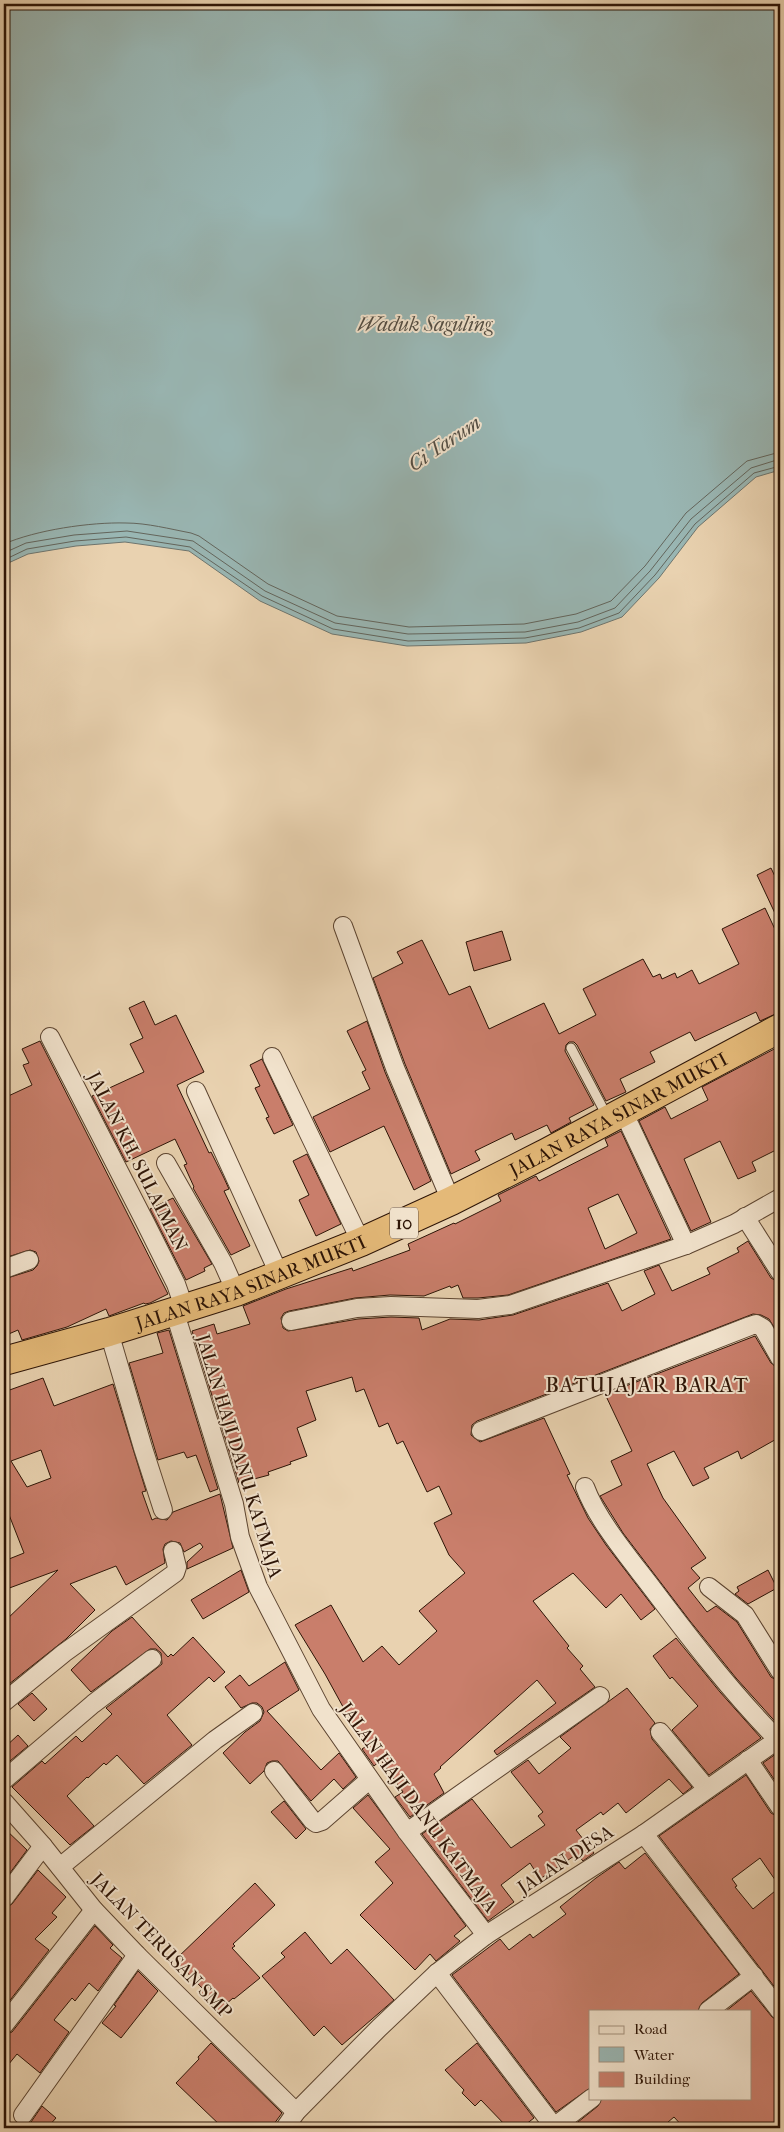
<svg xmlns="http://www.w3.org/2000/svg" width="784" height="2132" font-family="'IM FELL French Canon',serif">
	<rect width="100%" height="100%" fill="#e9d2b0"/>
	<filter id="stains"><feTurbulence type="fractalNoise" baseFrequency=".004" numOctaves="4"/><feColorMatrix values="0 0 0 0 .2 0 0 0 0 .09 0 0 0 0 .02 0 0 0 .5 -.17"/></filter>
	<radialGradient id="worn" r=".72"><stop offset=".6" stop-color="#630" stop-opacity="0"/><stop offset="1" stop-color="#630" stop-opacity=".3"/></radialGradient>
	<polygon fill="#99b6b3" stroke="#6e756e" points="4,4 780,4 780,470 756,477 698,527 659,578 622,617 581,632 526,643 407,646 332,634 260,601 189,551 125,542 76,546 28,554 4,565"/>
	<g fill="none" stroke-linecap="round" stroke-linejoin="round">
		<g stroke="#63655c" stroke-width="1">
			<path d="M4 544C36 530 90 522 126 523 147 523 170 529 191 533L199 536 268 584 337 616 409 627 524 624 576 614 611 601 645 566 686 513 747 461 780 452"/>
			<polyline points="4,553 26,543 74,535 127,531 193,541 265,591 335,623 408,634 525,632 578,622 615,608 650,571 691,519 751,468 780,459"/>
			<polyline points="4,560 27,549 75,541 126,537 190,547 262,596 333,629 408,641 525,638 579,628 619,613 655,575 695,524 754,473 780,466"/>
		</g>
	</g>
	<g fill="#c97e6b" stroke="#2d1406" fill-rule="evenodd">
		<polygon points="771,868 780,887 780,924 757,875"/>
		<polygon points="765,908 780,940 780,1012 760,1021 756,1012 695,1041 690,1032 650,1052 655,1062 620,1079 626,1092 606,1101 577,1045 574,1042 569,1042 566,1045 565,1051 594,1105 569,1118 571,1122 551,1133 547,1125 515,1140 512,1133 475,1151 480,1160 451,1174 405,1064 373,978 403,963 397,952 422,940 449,995 470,986 489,1029 544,1003 559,1034 596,1015 583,989 643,959 653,977 660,974 662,979 675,973 677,978 692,970 699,984 739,964 722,929"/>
		<polygon points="502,931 511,960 474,971 466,942"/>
		<polygon points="144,1001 155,1025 176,1015 204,1072 177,1085 209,1153 211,1152 224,1178 229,1189 224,1191 250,1246 231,1255 193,1188 194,1187 184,1165 187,1164 175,1139 126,1162 92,1096 144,1072 130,1044 143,1038 129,1008"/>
		<polygon points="367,1021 385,1072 431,1181 414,1190 384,1126 330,1152 313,1117 370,1089 362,1072 366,1070 347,1031"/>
		<polygon points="40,1041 168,1294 150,1303 145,1304 144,1303 109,1316 106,1309 67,1327 22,1340 18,1330 4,1336 4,1279 33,1270 37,1266 39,1261 36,1252 30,1250 4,1258 4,1098 32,1085 23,1065 29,1063 22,1049"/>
		<polygon points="780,1046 780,1148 752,1162 756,1171 738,1179 720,1141 684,1159 711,1222 691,1231 639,1121 665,1107 671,1119 708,1100 702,1087"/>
		<polygon points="262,1059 293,1125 274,1134 266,1118 269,1117 255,1088 260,1086 250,1065"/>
		<path d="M621 1131 671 1239 508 1295 478 1298H463L458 1285 451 1288 450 1286 424 1296 390 1295 355 1298 289 1311 284 1313 281 1318 283 1328 288 1331 358 1319 391 1317 419 1318 422 1330 450 1319 479 1320 513 1315 608 1283 622 1311 655 1294 644 1271 659 1265 672 1291 710 1274 707 1268 739 1252 737 1248 748 1241 771 1278 780 1283V1337L769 1319 761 1315 753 1314 477 1421 472 1425 471 1435 480 1442 544 1418 570 1474 567 1475 588 1518 606 1545 655 1609 641 1620 621 1594 606 1608 573 1573 533 1601 569 1646 567 1648 583 1666 580 1669 595 1687 497 1755 494 1751 556 1703 537 1680 440 1767 441 1768 434 1774 444 1793 410 1817 395 1797 403 1792 381 1760 374 1766 362 1749 365 1747 325 1674 295 1625 331 1605 363 1662 382 1646 399 1665 437 1631 419 1611 465 1573 449 1555 434 1523 452 1514 439 1486 427 1492 403 1441 397 1444 388 1423 379 1427 364 1389 356 1392 352 1377 306 1391 316 1420 297 1428 307 1456 290 1462 291 1464 268 1472 269 1475 239 1483 192 1331 214 1324 217 1334 250 1324 243 1306 286 1289 352 1268 353 1271 410 1250 408 1244 454 1223 455 1224 501 1201 498 1195 536 1176 539 1181 608 1146 605 1139ZM618 1194 637 1233 605 1249 588 1208Z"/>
		<polygon points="307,1154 341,1224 316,1236 299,1200 309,1195 293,1161"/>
		<polygon points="173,1198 212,1264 204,1268 205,1271 186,1280 150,1209"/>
		<polygon points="169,1330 218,1489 210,1492 196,1455 187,1458 184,1452 158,1460 129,1363 163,1353 157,1333"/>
		<polygon points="755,1336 771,1363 780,1369 780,1437 741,1459 738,1451 704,1468 709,1478 693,1486 674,1451 647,1464 663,1498 706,1558 691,1568 700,1578 688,1588 707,1612 716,1606 737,1622 771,1677 780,1682 780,1727 736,1678 690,1621 623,1533 600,1496 622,1485 611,1461 632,1451 605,1394"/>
		<path d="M43 1378 54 1406 113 1384 146 1491 142 1492 152 1520 156 1518 167 1520 173 1512 220 1494 233 1548 187 1569V1562L203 1547 200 1543 184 1552 180 1543 171 1541 165 1544 163 1549 165 1563 126 1585 116 1566 70 1584 95 1610 66 1639 4 1688V1622L58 1570 4 1590V1561L24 1553 4 1502V1392ZM41 1450 51 1478 27 1487 11 1461Z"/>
		<polygon points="241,1570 249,1592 203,1619 191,1600"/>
		<polygon points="768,1570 777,1588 748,1604 735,1594 739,1591 737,1587"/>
		<polygon points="132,1617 168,1657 171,1654 173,1656 193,1637 225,1672 214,1682 209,1677 167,1715 192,1745 144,1784 117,1755 106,1765 104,1763 88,1778 87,1777 67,1796 94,1826 70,1845 12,1787 42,1761 45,1764 76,1736 82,1742 112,1714 106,1708 162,1664 161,1653 156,1649 150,1649 91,1692 71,1670 112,1631"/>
		<polygon points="676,1638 720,1692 761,1738 709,1775 672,1730 698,1706 672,1677 670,1679 653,1656"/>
		<polygon points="285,1662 299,1690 267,1711 321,1770 339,1753 356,1777 343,1789 334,1779 311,1801 278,1761 272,1761 267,1763 264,1771 250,1784 223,1753 245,1732 260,1721 264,1712 262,1707 257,1703 252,1703 241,1708 225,1687 240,1675 249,1686"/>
		<polygon points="627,1688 655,1723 650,1729 652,1739 692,1787 683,1794 669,1779 626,1813 618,1803 603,1815 601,1812 576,1830 594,1853 583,1861 577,1854 540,1879 530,1863 501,1885 514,1902 488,1921 422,1834 472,1799 511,1848 545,1825 538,1816 543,1812 511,1772 528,1760 539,1774 571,1748 560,1737"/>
		<polygon points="32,1693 47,1709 34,1721 18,1704"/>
		<polygon points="18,1735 28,1746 4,1766 4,1748"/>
		<polygon points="780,1751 780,1788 763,1763"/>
		<path d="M746 1775 771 1813 780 1818V1994L659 1836ZM760 1858 780 1887 753 1909 735 1887 737 1886 732 1879Z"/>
		<polygon points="368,1795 466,1926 454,1936 460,1941 436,1961 430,1954 415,1970 360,1915 393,1883 375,1862 390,1849 353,1808"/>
		<polygon points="284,1801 306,1829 296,1839 271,1812"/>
		<polygon points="4,1828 27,1850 4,1881"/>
		<polygon points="645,1853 739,1974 702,2003 698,2011 590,2011 590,2088 556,2112 452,1975 500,1939 509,1950 530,1934 533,1938 566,1914 560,1907 596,1878 619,1862 625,1869"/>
		<polygon points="38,1870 66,1897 52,1913 57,1917 35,1939 49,1950 4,2008 4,1908 12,1904"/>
		<polygon points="255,1883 275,1905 233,1944 235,1946 232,1948 260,1978 234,1999 233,1998 217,2012 199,1993 203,1989 175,1960"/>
		<polygon points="95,1926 113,1945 110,1948 122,1958 98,1991 89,1983 75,2001 72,1998 54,2020 69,2032 40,2073 17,2054 4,2070 4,2035 12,2032"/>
		<polygon points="305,1932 331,1964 347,1949 394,2000 342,2045 324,2026 314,2036 262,1976 285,1957 281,1953"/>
		<polygon points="138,1971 158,1991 121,2038 102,2023 116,2006 114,2005"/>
		<polygon points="751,1991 772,2017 780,2021 780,2128 684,2128 674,2117 661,2128 583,2128 578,2122 598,2106 602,2098 750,2098 750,2011 726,2011"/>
		<polygon points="211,2043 282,2113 271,2128 223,2128 176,2083 199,2059 198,2057"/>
		<polygon points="477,2043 534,2118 521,2128 508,2128 481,2100 475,2106 462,2093 464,2090 445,2070"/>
		<polygon points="42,2106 56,2118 47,2128 19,2128 31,2122"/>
	</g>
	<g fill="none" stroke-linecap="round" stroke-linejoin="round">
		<g stroke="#5c4430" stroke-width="11">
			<polyline id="lane" points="571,1048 607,1116"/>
		</g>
		<g stroke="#5c4430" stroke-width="20">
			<g id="street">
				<polyline points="343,926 395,1068 451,1201"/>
				<polyline points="50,1037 145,1222 176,1284 184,1307"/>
				<polyline points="272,1057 361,1242"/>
				<polyline points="196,1091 280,1276"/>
				<polyline points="623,1111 686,1245"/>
				<polyline points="166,1163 223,1263 236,1292"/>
				<polyline points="745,1217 780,1272"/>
				<polyline points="4,1269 29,1260"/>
				<polyline points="174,1310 234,1504 240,1537 258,1587 321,1709 407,1832 486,1935"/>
				<polyline points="291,1321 357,1308 391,1306 478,1309 510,1305 686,1245 734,1224 780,1198"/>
				<polyline points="109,1332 143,1448 163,1510"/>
				<polyline points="481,1431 750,1326 756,1324 763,1328 780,1358"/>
				<path d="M585 1487C597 1520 630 1559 652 1588 692 1641 731 1692 778 1740"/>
				<polyline points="709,1587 745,1615 780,1671"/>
				<polyline points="4,1702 64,1653 175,1573 177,1567 173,1551"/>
				<polyline points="660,1732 707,1789"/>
				<polyline points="748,1760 780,1807"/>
				<polyline points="274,1771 312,1820 316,1823 322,1821 369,1780"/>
				<polyline points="4,1780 93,1704 152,1659"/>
				<polyline points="4,1802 43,1846 94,1910 137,1955 296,2112"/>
				<polyline points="407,1832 600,1696"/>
				<polyline points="644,1834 780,2011"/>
				<polyline points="60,1867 215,1740 253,1713"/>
				<polyline points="4,1898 43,1846"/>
				<polyline points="437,1973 555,2128"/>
				<polyline points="708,2011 754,1976"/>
				<polyline points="4,2025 94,1910"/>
				<polyline points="23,2115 137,1955"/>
				<polyline points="554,2127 592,2098"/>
				<polyline points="285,2128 296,2112 379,2028 437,1973 486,1935 644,1834 780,1738"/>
			</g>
		</g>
		<g stroke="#2d1406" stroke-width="30">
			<g id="highway">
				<path id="s1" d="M4 1361 109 1332 236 1292 361 1242 451 1201 544 1154 780 1028"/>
			</g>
		</g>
		<use href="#lane" stroke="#f1e2cc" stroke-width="9"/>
		<use href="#street" stroke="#f1e2cc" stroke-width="18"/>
		<use href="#highway" stroke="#e4b978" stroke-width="28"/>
	</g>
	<g text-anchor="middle" stroke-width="4" stroke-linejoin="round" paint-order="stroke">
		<rect fill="#f1e2cc" stroke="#685241" stroke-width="1" x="390" y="1207.5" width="28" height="31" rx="4"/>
		<g font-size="18" font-weight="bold" fill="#2d1406">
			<text x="404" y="1229">10</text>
		</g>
		<g font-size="19" fill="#2d1406" stroke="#f1e2cc">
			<text dy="7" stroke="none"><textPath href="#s1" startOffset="664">JALAN RAYA SINAR MUKTI</textPath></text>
			<text transform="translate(138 1161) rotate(63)" y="7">JALAN KH. SULAIMAN</text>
			<text dy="7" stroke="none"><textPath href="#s1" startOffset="259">JALAN RAYA SINAR MUKTI</textPath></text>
			<text transform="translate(240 1456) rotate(73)" y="7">JALAN HAJI DANU KATMAJA</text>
			<text transform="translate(419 1807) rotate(54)" y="7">JALAN HAJI DANU KATMAJA</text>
			<text transform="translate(565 1859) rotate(-33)" y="7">JALAN DESA</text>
			<text transform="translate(162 1945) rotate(46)" y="7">JALAN TERUSAN SMP</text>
		</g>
		<g font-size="20" font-style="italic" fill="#534d43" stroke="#f1e2cc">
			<text x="425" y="331">Waduk Saguling</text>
			<text transform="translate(444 443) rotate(-34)" y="7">Ci Tarum</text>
		</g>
		<g font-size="21" letter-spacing="1" fill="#2d1406" stroke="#f1e2cc">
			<text x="647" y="1392">BATUJAJAR BARAT</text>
		</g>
	</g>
	<rect width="784" height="2132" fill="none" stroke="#e9d2b0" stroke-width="20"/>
	<rect x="5" y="5" width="774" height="2122" fill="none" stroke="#2d1406" stroke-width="2.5"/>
	<rect x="10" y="10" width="764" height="2112" fill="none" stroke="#2d1406"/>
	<rect x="589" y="2010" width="162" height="90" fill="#f1e2cc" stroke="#a3907d"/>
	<rect x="599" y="2026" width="25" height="8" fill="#f1e2cc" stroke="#a3907d"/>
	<text x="634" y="2034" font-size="15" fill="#2d1406">Road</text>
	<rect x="599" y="2047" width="25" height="15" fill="#99b6b3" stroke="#a3907d"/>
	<text x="634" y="2060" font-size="15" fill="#2d1406">Water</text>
	<rect x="599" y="2072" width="25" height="15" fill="#c97e6b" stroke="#a3907d"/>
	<text x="634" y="2084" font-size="15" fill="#2d1406">Building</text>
	<rect width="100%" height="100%" filter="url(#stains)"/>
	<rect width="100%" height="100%" fill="url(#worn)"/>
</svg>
